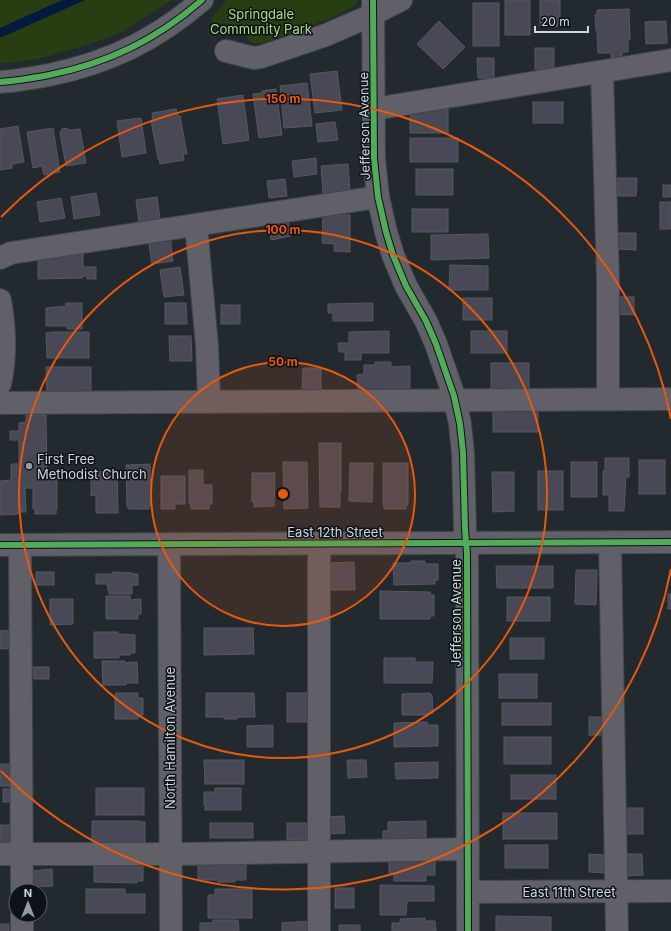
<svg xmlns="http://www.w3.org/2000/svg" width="671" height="931" font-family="Inter,sans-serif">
	<rect width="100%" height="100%" fill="#232a2f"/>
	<g fill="#283e12">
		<polygon points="0,0 172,0 122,32 87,45 38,59 8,63 0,63"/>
		<polygon points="227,0 358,0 357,4 331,18 262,44 251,43 241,30 232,24 212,23 212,18"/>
	</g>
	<polygon fill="#03193e" points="62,0 85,0 0,38 0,28"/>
	<g fill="#494857" stroke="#56585e">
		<rect x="505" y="0" width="25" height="35"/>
		<rect x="540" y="0" width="20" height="26"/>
		<rect x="473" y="3" width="26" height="43"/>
		<polygon points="629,9 630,40 628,40 628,52 622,52 622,58 611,58 611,53 598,53 597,31 596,31 595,15 597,15 597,10"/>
		<polygon points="439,21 465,47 443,69 417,44"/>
		<polygon points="666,21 667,43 646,44 645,22"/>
		<rect x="535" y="48" width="19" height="21"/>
		<polygon points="477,58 494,58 494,78 478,78"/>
		<polygon points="337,71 342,110 315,113 310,74"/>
		<polygon points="307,83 312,126 284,128 280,86"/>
		<polygon points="276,89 282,135 259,138 253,94 262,93 262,91"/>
		<polygon points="243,95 249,140 223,144 217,99"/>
		<rect x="533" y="102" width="30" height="21"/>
		<polygon points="176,109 178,116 180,116 187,154 183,154 184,160 160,164 159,159 158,159 151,120 153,120 152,113"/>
		<rect x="410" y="109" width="38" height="24"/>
		<polygon points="141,118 146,153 122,157 117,121"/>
		<polygon points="335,122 338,140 318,142 316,124"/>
		<polygon points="18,126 24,162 12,164 12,168 0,170 0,129"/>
		<polygon points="53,128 60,172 44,175 42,166 33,168 27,132"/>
		<polygon points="67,128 69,130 80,129 86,163 66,166 60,133 62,129"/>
		<rect x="410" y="138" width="48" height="24"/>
		<polygon points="316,158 317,174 294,177 292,161"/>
		<polygon points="348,164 350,191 323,194 321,166"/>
		<rect x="416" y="169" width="37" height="26"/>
		<polygon points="617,178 637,178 636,196 617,196"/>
		<polygon points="285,179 287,196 269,198 267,181"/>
		<rect x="663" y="185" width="8" height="12"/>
		<polygon points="96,193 100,215 74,219 71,197"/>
		<polygon points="157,197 160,219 139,222 136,200"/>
		<polygon points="61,198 65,218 40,222 37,202"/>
		<rect x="660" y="202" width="11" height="27"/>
		<rect x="412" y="209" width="36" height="23"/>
		<polygon points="323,215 350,215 350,252 334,251 334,244 322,243"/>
		<polygon points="287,216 291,236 271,240 268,219"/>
		<polygon points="617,233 636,233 636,250 617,249"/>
		<polygon points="488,234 489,258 431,260 431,235"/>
		<polygon points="170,235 173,261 152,264 148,237"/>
		<polygon points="83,251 83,267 96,267 96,279 87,279 87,276 82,276 82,278 38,279 38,253"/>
		<polygon points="450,265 488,266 488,290 449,290"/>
		<polygon points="180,267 184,295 164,297 160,270"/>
		<polygon points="615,297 634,297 634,315 615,314"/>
		<rect x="463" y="298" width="29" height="22"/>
		<polygon points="66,303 82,303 82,329 67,329 67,326 46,326 46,308 66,306"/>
		<polygon points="165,303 186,303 187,324 165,324"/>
		<polygon points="373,303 373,321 333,321 333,313 328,313 328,304"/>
		<rect x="221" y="305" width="19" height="19"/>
		<polygon points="389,331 389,353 361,353 361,360 345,360 345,352 339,352 338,343 349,343 349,332"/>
		<rect x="471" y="331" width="36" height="22"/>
		<polygon points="55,332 89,332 89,358 47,358 46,333"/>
		<polygon points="169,336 191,336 192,361 170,361"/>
		<polygon points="375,362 391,362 391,367 410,366 410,388 389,388 389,390 358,390 357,375 364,374 364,365 375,365"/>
		<polygon points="491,363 529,363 529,389 491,390"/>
		<polygon points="46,367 91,367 91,394 47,394"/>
		<polygon points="303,368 321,368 321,389 302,388"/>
		<rect x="493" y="408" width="45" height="24"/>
		<polygon points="26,415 46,415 47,473 55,473 55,478 57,478 57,509 56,509 56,514 35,514 35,509 33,509 33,488 25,488 26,512 18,512 18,514 0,515 0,481 11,480 11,464 19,464 19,440 10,440 10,431 19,431 19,423 26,422"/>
		<polygon points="319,443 341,443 341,491 340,491 340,507 320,507"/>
		<polygon points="605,458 629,458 629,477 626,477 624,511 609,511 609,495 603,495 603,471 605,471"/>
		<rect x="639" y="460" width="26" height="34"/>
		<polygon points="283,462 307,462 308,508 284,509"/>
		<rect x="571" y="462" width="26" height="35"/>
		<polygon points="350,463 373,463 372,502 349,501"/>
		<polygon points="383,463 408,463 408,505 406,505 406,509 384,509 384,506 383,505"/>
		<polygon points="150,464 151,506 149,506 149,509 128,509 128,506 127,506 126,465"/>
		<polygon points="189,470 203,470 203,485 212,485 212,504 209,504 209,509 191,509 191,503 189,503"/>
		<polygon points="117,471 118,513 96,513 96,495 91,496 91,472"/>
		<rect x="538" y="471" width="25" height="39"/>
		<polygon points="492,472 514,472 514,511 493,512"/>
		<polygon points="252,473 275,473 274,506 254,507 254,502 252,502"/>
		<polygon points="161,476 185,476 185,504 175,504 175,509 161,509"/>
		<polygon points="411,561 425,561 425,564 438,564 438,580 435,580 435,584 394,585 393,563 411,563"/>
		<polygon points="354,562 355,590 331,590 331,563"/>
		<polygon points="496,566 553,566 553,588 497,588"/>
		<polygon points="576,570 597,570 596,605 575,604"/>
		<rect x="36" y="572" width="18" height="13"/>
		<polygon points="113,572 133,573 133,574 138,574 138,585 132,585 132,594 109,594 107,584 96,584 96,574 113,574"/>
		<polygon points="380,591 430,592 430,595 434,595 434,616 430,616 430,619 380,619"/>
		<rect x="668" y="594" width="3" height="15"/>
		<polygon points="106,596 130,596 130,600 141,599 141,614 138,614 138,619 106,619"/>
		<rect x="507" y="597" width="43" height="24"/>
		<polygon points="50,599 73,599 73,624 50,625"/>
		<polygon points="204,628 253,628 254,654 204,655"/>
		<polygon points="15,630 16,648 0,649 0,631"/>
		<polygon points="94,632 118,632 118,634 135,635 135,653 130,653 130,655 119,655 119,658 94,658"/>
		<rect x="510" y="638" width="34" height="21"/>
		<polygon points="384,658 415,658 415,662 433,662 432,683 384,683"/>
		<polygon points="102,661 125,661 125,663 137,662 138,683 126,683 126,685 103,685"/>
		<polygon points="33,667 49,667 49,679 34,679"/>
		<rect x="499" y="674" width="38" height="24"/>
		<polygon points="115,693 138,693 138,698 143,698 143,715 138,715 138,719 115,719"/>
		<polygon points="206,693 254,693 255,717 237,717 237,719 224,719 224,717 206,717"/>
		<rect x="287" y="693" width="25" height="29"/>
		<polygon points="430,693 430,695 432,695 433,713 428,714 428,715 402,715 402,694"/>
		<rect x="502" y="703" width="49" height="22"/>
		<rect x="589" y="717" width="19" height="18"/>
		<polygon points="427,722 427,725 438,725 438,746 394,747 394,723"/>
		<polygon points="273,725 273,747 247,747 247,726"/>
		<rect x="504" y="737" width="47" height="27"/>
		<polygon points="204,760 244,760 244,784 205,784"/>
		<polygon points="347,760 366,760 367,777 348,778"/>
		<polygon points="438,762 438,778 396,779 395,763"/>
		<rect x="0" y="764" width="10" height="22"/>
		<rect x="511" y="775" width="45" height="24"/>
		<rect x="96" y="788" width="48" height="27"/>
		<polygon points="215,788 241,788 241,810 205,810 205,805 204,805 204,792 215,792"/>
		<rect x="3" y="789" width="12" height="13"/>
		<rect x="624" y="808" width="19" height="26"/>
		<rect x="503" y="813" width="54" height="26"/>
		<polygon points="344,816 345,833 326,834 325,817"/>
		<polygon points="92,821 140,821 140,822 145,822 145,847 92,850"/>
		<polygon points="426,821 426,842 383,842 383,831 388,831 388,822"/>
		<rect x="210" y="823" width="43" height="15"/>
		<rect x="287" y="823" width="20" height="17"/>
		<rect x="0" y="825" width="14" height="21"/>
		<rect x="505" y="845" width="43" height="23"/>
		<polygon points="589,854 604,855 605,873 589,872"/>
		<polygon points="625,854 642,854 643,875 625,876"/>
		<polygon points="435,858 435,875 426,875 426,881 394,881 394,873 389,873 389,859"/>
		<polygon points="198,860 246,860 246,880 235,880 235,882 218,882 218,880 198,880"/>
		<polygon points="94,864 143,864 143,881 137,881 137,883 94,882"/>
		<polygon points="52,869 53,886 32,887 31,871"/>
		<polygon points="380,885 434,886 434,901 407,901 406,915 380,915"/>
		<rect x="335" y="888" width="19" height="20"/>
		<polygon points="86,889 125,889 125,894 145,894 145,913 86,913"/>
		<polygon points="215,889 252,889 252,918 208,918 208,895 215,895"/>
		<polygon points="496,916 551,917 551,931 496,931"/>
		<polygon points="425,918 425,921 435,921 436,931 392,931 392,923 400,923 400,919"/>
		<polygon points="213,920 238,920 239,931 200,931 200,923 213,923"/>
		<polygon points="309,921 309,931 282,931 282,923"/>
		<rect x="0" y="924" width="9" height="7"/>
		<rect x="339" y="925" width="21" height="6"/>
	</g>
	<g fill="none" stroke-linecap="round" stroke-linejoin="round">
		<g stroke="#3f464a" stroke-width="24">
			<g id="minor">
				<polyline points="373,0 374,158 378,197 386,232 393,255 406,286 426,321 436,344 454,396 460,424 463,453 465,529 467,554 468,931"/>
				<polyline points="226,51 254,58 261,57 326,35 365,18 401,0"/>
				<polyline points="602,72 608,281 608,399"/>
				<polyline points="374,109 671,60"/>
				<polyline points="196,225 207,346 209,401"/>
				<polyline points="0,258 11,253 378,197"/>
				<path d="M0 300C5 328 6 357 0 384"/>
				<polyline points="0,403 671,399"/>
				<polyline points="610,542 617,931"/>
				<polyline points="319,543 319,931"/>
				<polyline points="169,544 171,931"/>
				<polyline points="0,545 671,542"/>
				<polyline points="20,545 22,891"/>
				<polyline points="0,854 182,854 468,849"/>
				<polyline points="468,892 671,891"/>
				<polyline points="22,915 22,931"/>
			</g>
		</g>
		<g stroke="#3f464a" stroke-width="24">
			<path id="major" d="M0 82C16 81 33 78 49 75 108 63 156 40 202 0"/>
		</g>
		<use href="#minor" stroke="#615f68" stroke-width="22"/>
		<use href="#major" stroke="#60606a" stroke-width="22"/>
		<g stroke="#0c1217" stroke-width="8">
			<g id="cycleway">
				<polyline points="373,0 374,158 378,197 386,232 393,255 406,286 426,321 436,344 454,396 460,424 463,453 465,529 467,554 468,931"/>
				<path d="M0 82C16 81 33 78 49 75 108 63 156 40 202 0"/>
				<polyline points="0,545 671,542"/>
			</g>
		</g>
		<use href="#cycleway" stroke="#51ab58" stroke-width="6"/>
	</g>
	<circle cx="283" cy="494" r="132" fill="#e8590c" fill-opacity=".12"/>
	<g fill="none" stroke="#e8590c" stroke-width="2">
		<circle cx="283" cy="494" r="132"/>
		<circle cx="283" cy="494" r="264"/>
		<path d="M671 569A395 395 0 0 1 1 771M1 217A395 395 0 0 1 671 419"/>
	</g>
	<circle fill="#939aa1" stroke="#0c1217" stroke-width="1.5" cx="29" cy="466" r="4"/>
	<g text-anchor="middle" stroke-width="3" stroke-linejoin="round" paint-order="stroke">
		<g font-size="13" fill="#addf81" stroke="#0c1217">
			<text x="261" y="19">Springdale<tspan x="261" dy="15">Community Park</tspan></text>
		</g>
		<g font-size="13" fill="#cfd7de" stroke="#0c1217">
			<text transform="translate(364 126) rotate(-91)" y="5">Jefferson Avenue</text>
			<text x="335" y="537">East 12th Street</text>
			<text transform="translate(456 613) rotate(-90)" y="5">Jefferson Avenue</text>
			<text transform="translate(170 738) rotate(-90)" y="5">North Hamilton Avenue</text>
			<text x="569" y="897">East 11th Street</text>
		</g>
		<g font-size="13" fill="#cfd7de" stroke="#0c1217" text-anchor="start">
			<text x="37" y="464">First Free<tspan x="37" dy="15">Methodist Church</tspan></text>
		</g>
	</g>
	<circle cx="283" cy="494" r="6" fill="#e8590c" stroke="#0c1217" stroke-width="2"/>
	<g font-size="12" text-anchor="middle" font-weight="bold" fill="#e8590c" stroke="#0c1217" stroke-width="3" stroke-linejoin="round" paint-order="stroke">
		<text x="283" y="103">150 m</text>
		<text x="283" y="234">100 m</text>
		<text x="283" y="366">50 m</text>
	</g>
	<g transform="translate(28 903)"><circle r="19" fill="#0c1217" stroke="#5a6167"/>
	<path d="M0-3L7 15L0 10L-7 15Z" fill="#939aa1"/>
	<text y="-6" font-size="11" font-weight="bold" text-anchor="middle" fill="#cfd7de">N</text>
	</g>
	<path d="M535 26v6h53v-6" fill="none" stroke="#cfd7de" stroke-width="2"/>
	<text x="541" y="26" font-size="12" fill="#cfd7de" stroke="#0c1217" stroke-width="3" paint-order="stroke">20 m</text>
</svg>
